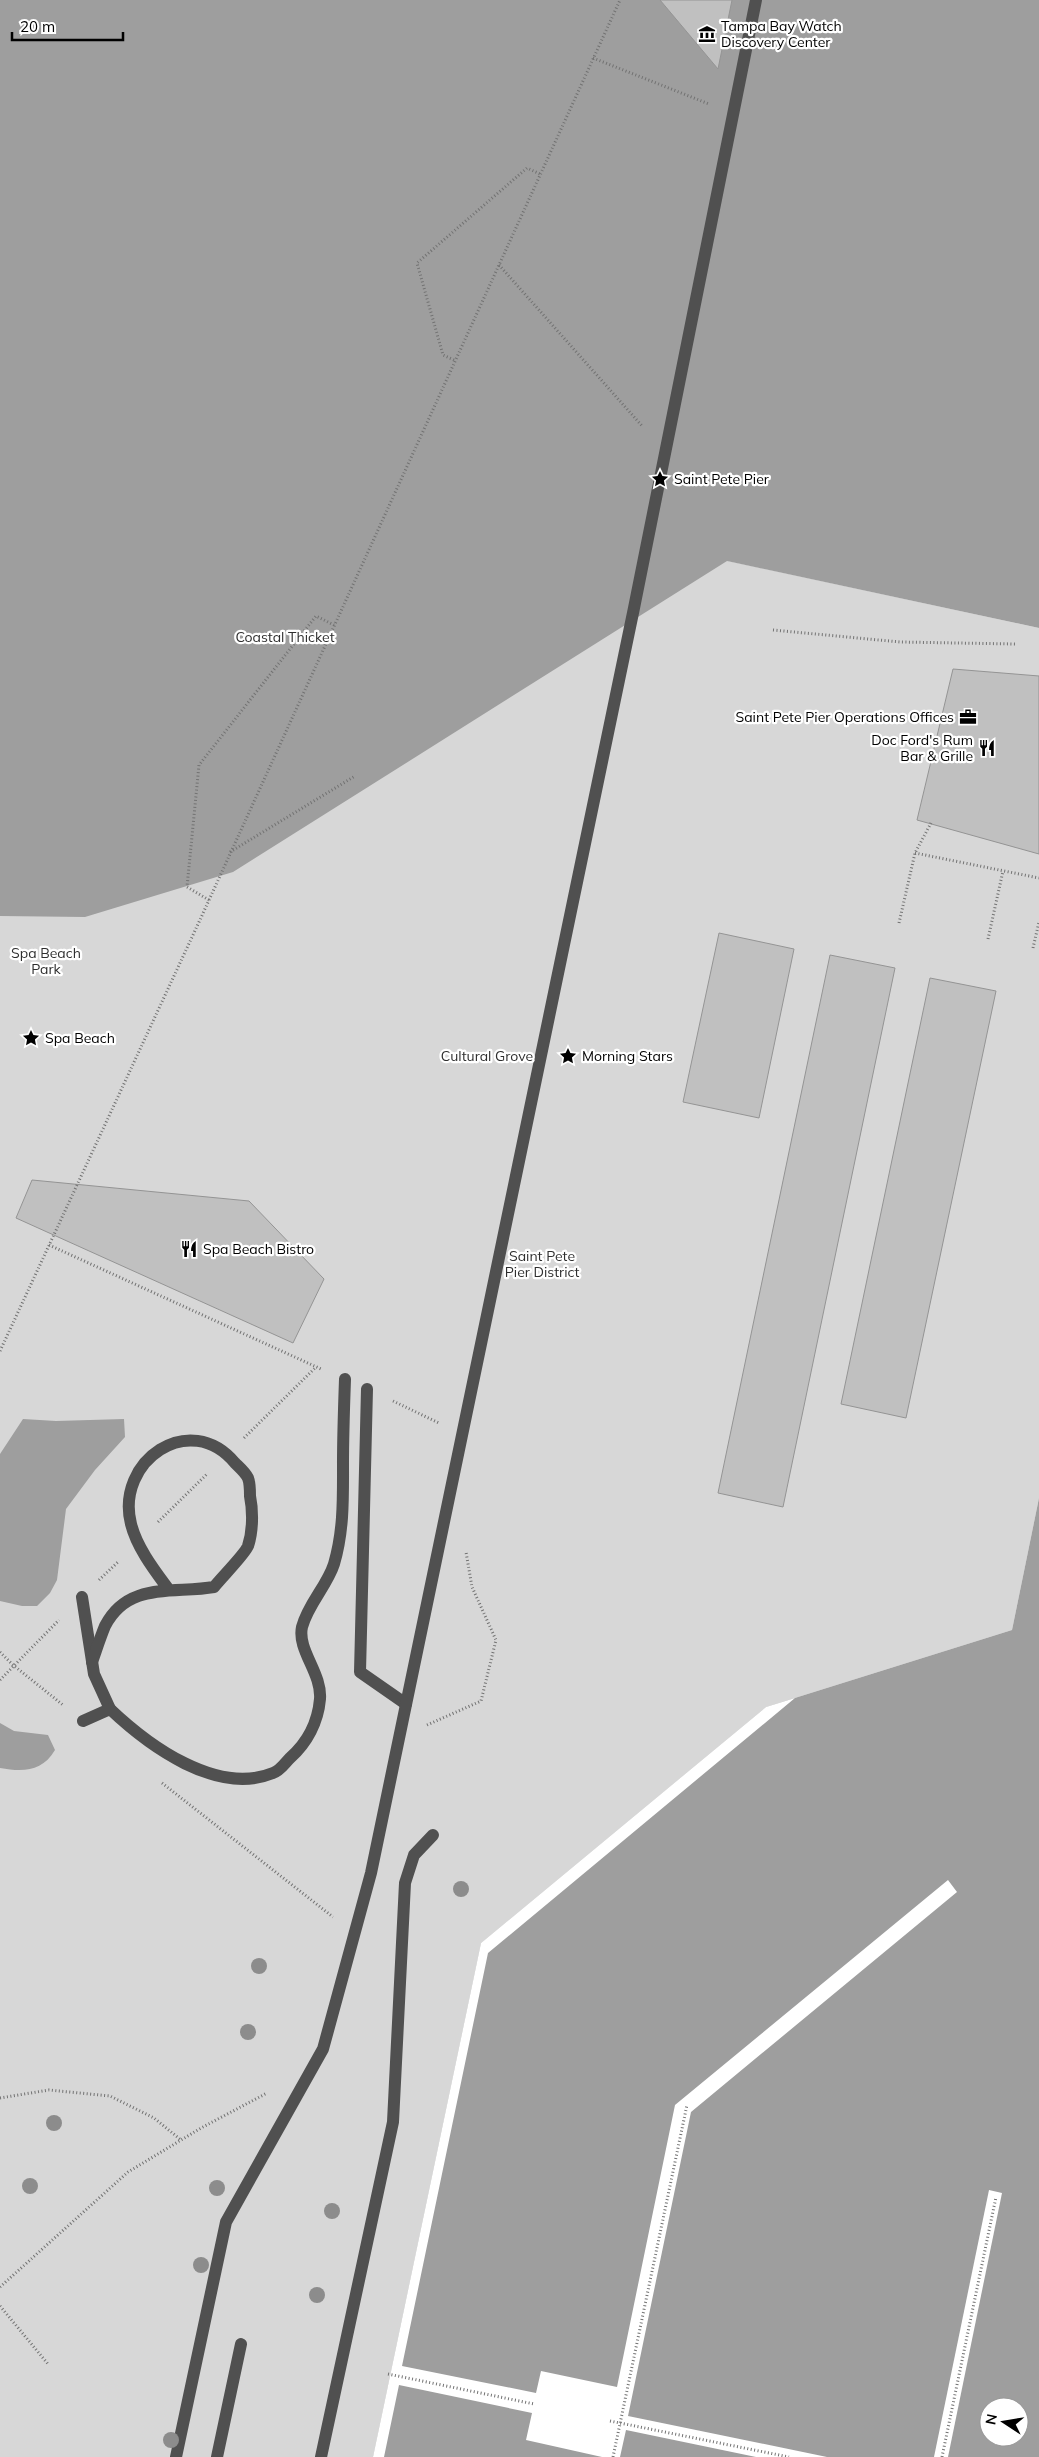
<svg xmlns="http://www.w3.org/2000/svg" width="1039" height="2457" font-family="Mulish,sans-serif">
	<rect width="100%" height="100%" fill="#fff"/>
	<polygon fill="#d7d7d7" points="705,556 1039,628 1039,1498 1012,1630 766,1707 481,1943 373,2457 0,2457 0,916 40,915"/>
	<g fill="#9e9e9e" fill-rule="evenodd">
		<polygon points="0,0 1039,0 1039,628 727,561 233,872 85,917 0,916"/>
		<polygon points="23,1419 56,1421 124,1419 125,1437 95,1470 66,1509 57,1580 50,1593 37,1606 22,1606 0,1601 0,1454"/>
		<path d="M1039 1498V2457H373L481 1943 766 1707 1012 1630ZM989 2407H1019V2437H989Z"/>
		<path d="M0 1723 14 1731 48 1735 55 1750C42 1772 23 1772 0 1768Z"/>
	</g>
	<g fill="#fff">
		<polygon points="795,1698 488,1953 402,2366 536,2393 541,2371 617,2387 675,2105 948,1880 957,1892 691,2112 628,2416 827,2457 756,2457 626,2430 620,2457 602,2457 526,2440 532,2413 399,2385 384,2457 373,2457 481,1943 766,1707"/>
		<polygon points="989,2190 1002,2193 948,2457 934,2457"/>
	</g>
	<g fill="#c0c0c0" stroke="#949494">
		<polygon points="660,0 732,0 718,69"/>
		<polygon points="953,669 1039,676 1039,854 917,820"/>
		<polygon points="719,933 794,949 759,1118 683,1102"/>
		<polygon points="830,955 895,968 783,1507 718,1493"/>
		<polygon points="930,978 996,991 906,1418 841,1404"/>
		<polygon points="32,1180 249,1201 324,1279 293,1343 16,1218"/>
	</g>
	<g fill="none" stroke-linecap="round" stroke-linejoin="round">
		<g stroke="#727272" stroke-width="3" stroke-dasharray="1 2.5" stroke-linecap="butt">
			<polyline points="593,58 709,104"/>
			<polyline points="499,265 643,427"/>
			<polyline points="454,360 443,355 417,263 527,168 540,174"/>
			<polyline points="773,630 900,642 1015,644"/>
			<polyline points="230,852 355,776"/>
			<polyline points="915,853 1039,878"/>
			<polyline points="209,900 187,887 199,765 316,616 334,625"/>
			<polyline points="899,923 915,853 931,823"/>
			<polyline points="988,939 1003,871"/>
			<polyline points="1033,948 1039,922"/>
			<polyline points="49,1245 321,1369"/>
			<polyline points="0,1351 199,922 620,0"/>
			<polyline points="393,1401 439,1423"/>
			<polyline points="244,1438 316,1367"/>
			<polyline points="158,1522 207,1474"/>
			<polyline points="99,1580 118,1562"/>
			<polyline points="0,1652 13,1665 63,1705"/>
			<polyline points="0,1680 59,1620"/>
			<polyline points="427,1725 481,1701 496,1640 472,1587 466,1552"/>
			<polyline points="162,1783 333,1917"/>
			<polyline points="0,2098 49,2090 110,2096 154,2118 181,2140"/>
			<polyline points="0,2287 128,2172 201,2128 267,2093"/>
			<polyline points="0,2306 48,2364"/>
			<polyline points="388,2374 534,2404"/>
			<polyline points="610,2421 789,2457"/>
			<polyline points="613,2457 687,2105"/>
			<polyline points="942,2457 996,2197"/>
		</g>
		<g stroke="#505050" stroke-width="12">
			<polyline points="367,1389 360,1672 406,1704"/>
			<polyline points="82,1597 94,1674 110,1709"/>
			<path d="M92 1662C96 1651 100 1638 105 1626 128 1581 174 1594 214 1587 221 1578 245 1554 248 1546 253 1531 253 1511 250 1496 250 1491 250 1483 248 1478 245 1472 239 1467 235 1463 190 1409 115 1461 131 1524 137 1548 155 1571 169 1590"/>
			<path d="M83 1721 110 1709C149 1746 217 1796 273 1773 280 1771 285 1763 290 1758 307 1743 318 1722 320 1699 322 1673 297 1650 302 1627 308 1604 327 1586 334 1564 344 1530 343 1497 343 1463 343 1435 344 1407 345 1379"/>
			<polyline points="176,2457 226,2222 323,2049 371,1873 634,608 756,0"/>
			<polyline points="217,2457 241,2344"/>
			<polyline points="321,2457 393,2122 405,1883 414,1855 433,1835"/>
		</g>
	</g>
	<g fill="#8c8c8c">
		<circle cx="461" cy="1889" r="8"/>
		<circle cx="259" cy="1966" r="8"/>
		<circle cx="248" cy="2032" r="8"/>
		<circle cx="54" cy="2123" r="8"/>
		<circle cx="30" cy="2186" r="8"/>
		<circle cx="217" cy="2188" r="8"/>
		<circle cx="332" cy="2211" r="8"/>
		<circle cx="201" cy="2265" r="8"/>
		<circle cx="317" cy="2295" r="8"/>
		<circle cx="171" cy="2440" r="8"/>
	</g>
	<defs>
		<g id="museum-bare" transform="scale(1.35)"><path d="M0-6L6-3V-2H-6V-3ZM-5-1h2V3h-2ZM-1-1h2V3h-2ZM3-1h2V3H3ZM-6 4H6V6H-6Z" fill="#000" stroke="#fff" stroke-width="2.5" paint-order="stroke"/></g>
		<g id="sight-bare" transform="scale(1.35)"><path d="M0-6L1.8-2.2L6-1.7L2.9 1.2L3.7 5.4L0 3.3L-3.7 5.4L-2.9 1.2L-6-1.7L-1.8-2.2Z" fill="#000" stroke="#fff" stroke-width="2.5" paint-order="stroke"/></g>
		<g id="office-bare" transform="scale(1.35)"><path d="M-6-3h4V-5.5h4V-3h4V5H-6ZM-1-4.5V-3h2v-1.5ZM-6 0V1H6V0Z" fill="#000" stroke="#fff" stroke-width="2.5" paint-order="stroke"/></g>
		<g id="restaurant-bare" transform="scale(1.35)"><path d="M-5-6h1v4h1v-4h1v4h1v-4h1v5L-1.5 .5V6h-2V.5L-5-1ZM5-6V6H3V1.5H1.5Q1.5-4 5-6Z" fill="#000" stroke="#fff" stroke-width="2.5" paint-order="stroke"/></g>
	</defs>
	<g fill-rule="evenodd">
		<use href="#museum-bare" x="707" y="34"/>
		<use href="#sight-bare" x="660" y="479"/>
		<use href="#office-bare" x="968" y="717"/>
		<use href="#restaurant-bare" x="987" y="748"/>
		<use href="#sight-bare" x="31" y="1038"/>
		<use href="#sight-bare" x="568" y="1056"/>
		<use href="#restaurant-bare" x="189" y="1249"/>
	</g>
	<g text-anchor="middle" stroke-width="4.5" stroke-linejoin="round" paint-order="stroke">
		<g font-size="14" fill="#000" stroke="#fff" text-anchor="start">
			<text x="721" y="31">Tampa Bay Watch<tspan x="721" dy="16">Discovery Center</tspan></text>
			<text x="674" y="484">Saint Pete Pier</text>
			<text x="954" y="722" text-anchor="end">Saint Pete Pier Operations Offices</text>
			<text x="973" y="745" text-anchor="end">Doc Ford's Rum<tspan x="973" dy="16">Bar &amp; Grille</tspan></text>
			<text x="45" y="1043">Spa Beach</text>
			<text x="582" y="1061">Morning Stars</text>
			<text x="203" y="1254">Spa Beach Bistro</text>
		</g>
		<g font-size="14" fill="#2e2e2e" stroke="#fff">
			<text x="285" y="642">Coastal Thicket</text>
			<text x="46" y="958">Spa Beach<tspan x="46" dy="16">Park</tspan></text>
			<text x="487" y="1061">Cultural Grove</text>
			<text x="542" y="1261">Saint Pete<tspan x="542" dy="16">Pier District</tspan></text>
		</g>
	</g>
	<g transform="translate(1004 2422) rotate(282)"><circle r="24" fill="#ffffff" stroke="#999999"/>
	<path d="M0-4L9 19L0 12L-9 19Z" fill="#000000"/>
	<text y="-8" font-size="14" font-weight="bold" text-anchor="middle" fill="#000000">N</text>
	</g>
	<path d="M12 32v8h111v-8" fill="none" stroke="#000000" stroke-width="2.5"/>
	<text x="20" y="32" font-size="15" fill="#000000" stroke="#ffffff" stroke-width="4" paint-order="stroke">20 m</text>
</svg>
